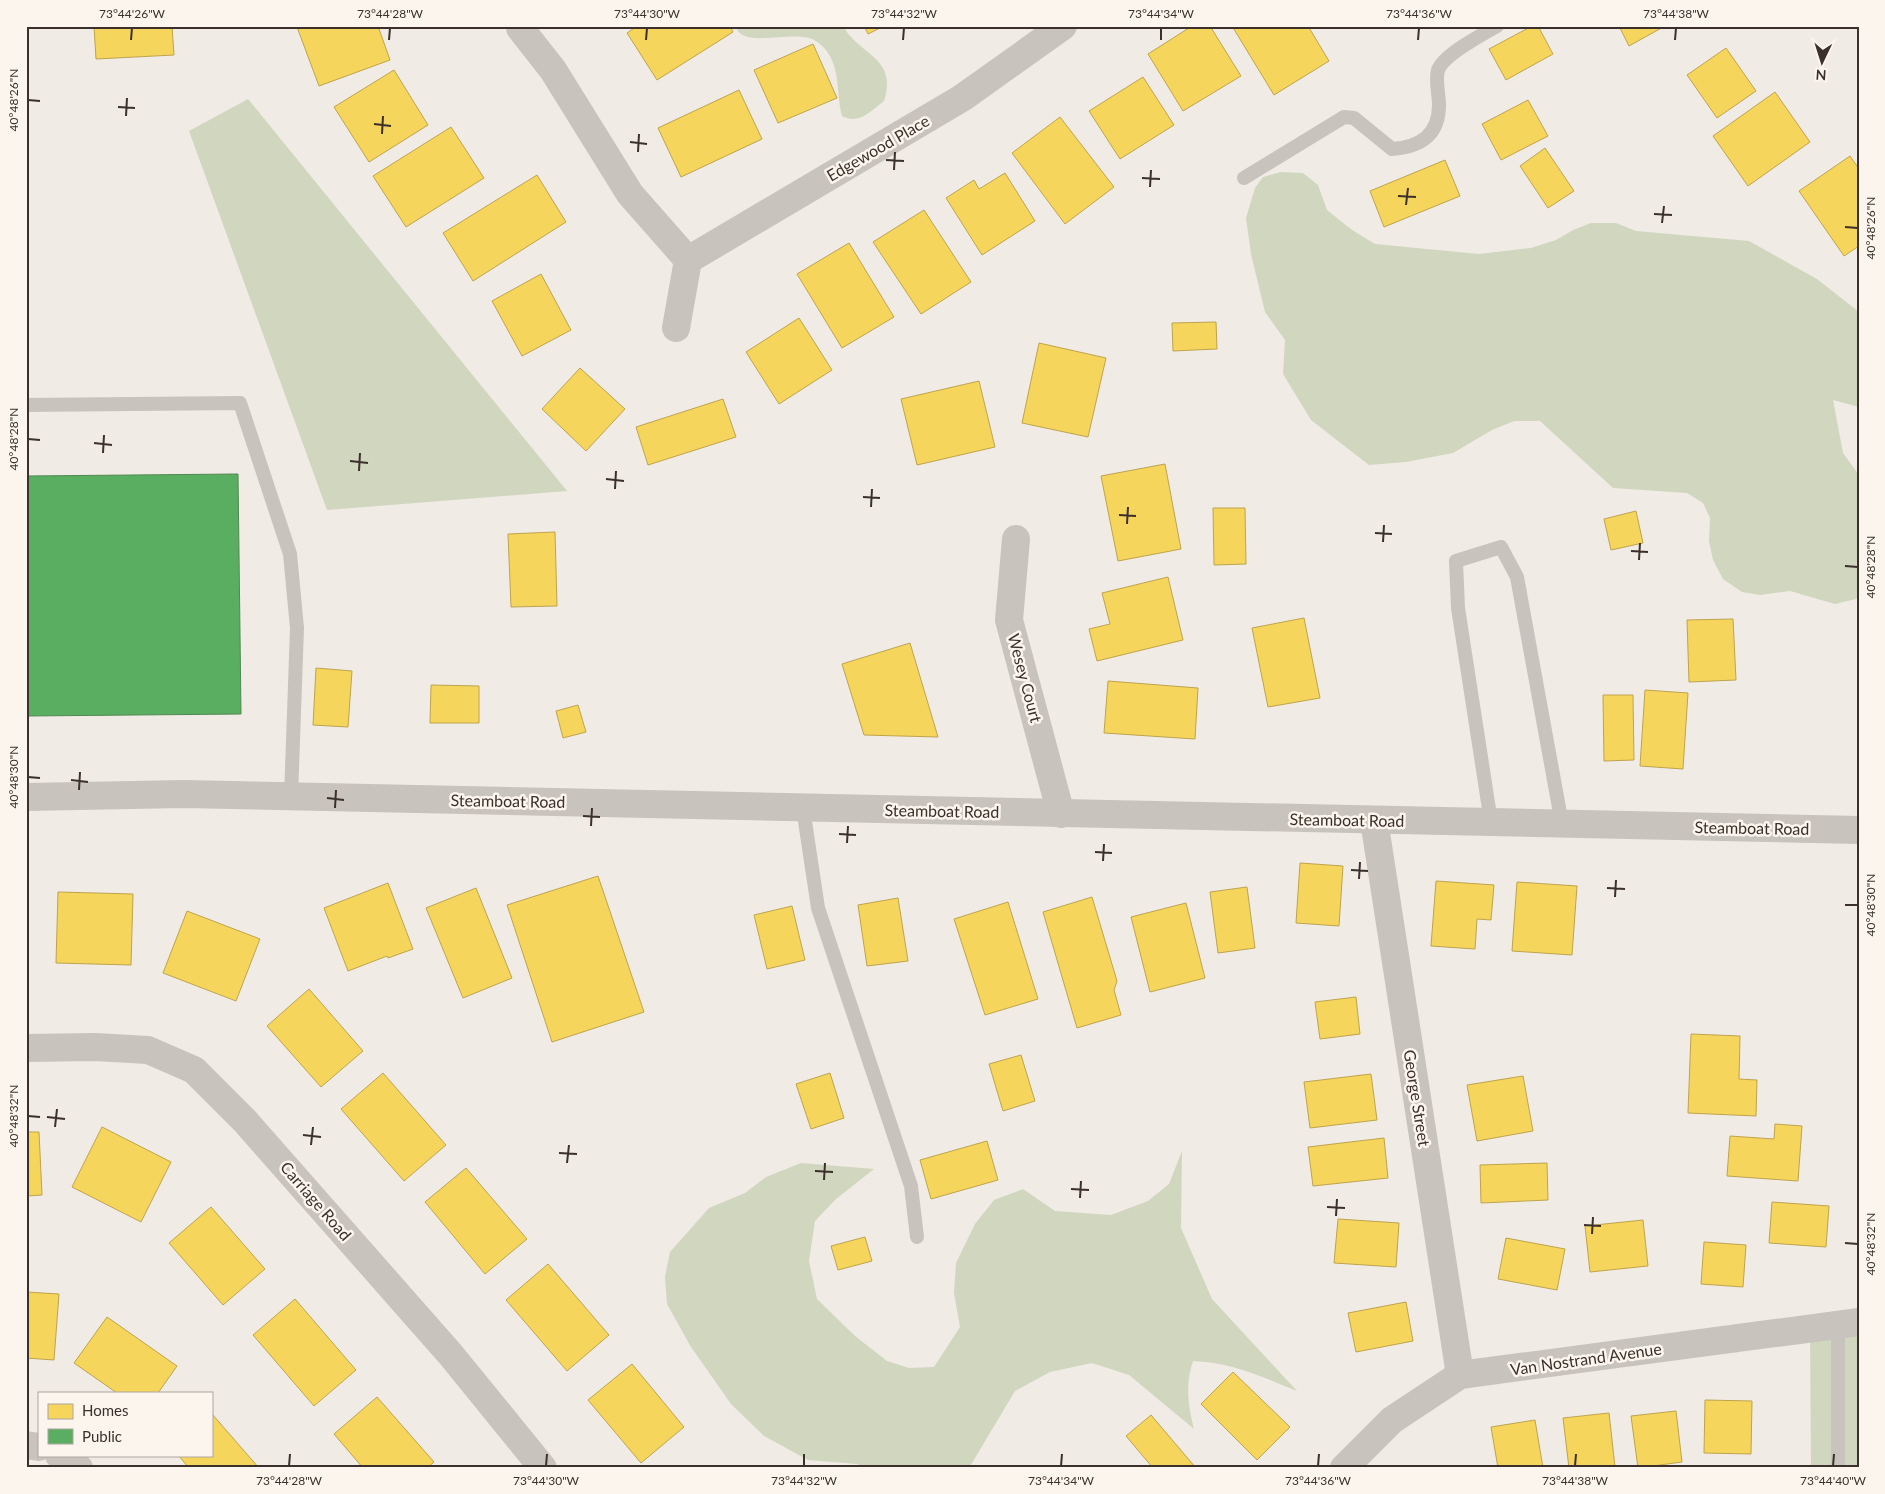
<svg xmlns="http://www.w3.org/2000/svg" width="1885" height="1494" font-family="Lato,sans-serif">
	<rect width="100%" height="100%" fill="#f0ebe5"/>
	<g fill="#d1d6bf">
		<path d="M736 26H843C860 56 898 57 884 101 871 111 859 125 842 116 835 90 843 57 814 40 796 29 740 50 736 26Z"/>
		<polygon points="248,99 567,491 327,510 189,131"/>
		<polygon points="1281,172 1303,173 1318,185 1327,210 1352,230 1375,244 1479,254 1531,248 1556,240 1573,230 1591,223 1616,223 1636,231 1749,241 1817,279 1859,312 1859,407 1833,400 1843,453 1859,475 1859,596 1856,599 1835,604 1790,591 1760,595 1742,592 1723,579 1713,560 1709,541 1710,518 1703,503 1687,493 1613,488 1540,421 1514,421 1492,430 1453,453 1406,462 1369,465 1311,420 1283,374 1285,340 1265,312 1251,254 1246,218 1255,188 1263,177"/>
		<path d="M1182 1151 1181 1228 1212 1299 1297 1391C1262 1377 1231 1362 1193 1361 1185 1385 1188 1405 1194 1429L1129 1375 1092 1363 1050 1372 1015 1391 969 1468H868L857 1464 808 1460 764 1436 731 1404 691 1347 667 1304 665 1277 670 1252 709 1208 745 1193 766 1177 801 1163 874 1169 836 1199 815 1221 809 1261 817 1299 855 1336 887 1361 909 1368 934 1367 960 1327 954 1293 956 1263 975 1224 994 1200 1023 1189 1055 1211 1111 1215 1148 1201 1169 1184Z"/>
		<polygon points="1857,1326 1857,1468 1811,1468 1810,1332"/>
	</g>
	<g fill="#f6d55c" stroke="#bea44d">
		<polygon points="94,26 172,26 174,55 96,59"/>
		<polygon points="378,26 390,60 319,86 297,27"/>
		<polygon points="637,26 730,26 733,32 657,80 627,33"/>
		<polygon points="864,26 884,26 868,34"/>
		<polygon points="1192,26 1210,26 1241,76 1183,111 1148,54"/>
		<polygon points="1232,26 1308,26 1329,61 1274,95"/>
		<polygon points="1532,26 1538,26 1553,54 1506,80 1489,49"/>
		<polygon points="1619,26 1665,26 1629,46"/>
		<polygon points="813,44 837,98 778,123 754,70"/>
		<polygon points="1726,48 1756,91 1717,118 1687,75"/>
		<polygon points="394,70 428,125 369,162 334,107"/>
		<polygon points="1143,77 1174,125 1120,159 1089,111"/>
		<polygon points="739,90 762,139 681,177 658,128"/>
		<polygon points="1775,92 1810,142 1748,186 1713,136"/>
		<polygon points="1528,100 1548,136 1501,160 1482,124"/>
		<polygon points="1060,117 1114,187 1065,224 1012,153"/>
		<polygon points="451,127 484,178 406,227 373,176"/>
		<polygon points="1545,148 1574,191 1548,208 1520,166"/>
		<polygon points="1850,156 1859,169 1859,246 1844,256 1799,191"/>
		<polygon points="1445,160 1460,196 1384,227 1370,191"/>
		<polygon points="1005,173 1035,221 982,255 946,198 974,180 979,189"/>
		<polygon points="537,175 566,222 473,281 443,233"/>
		<polygon points="924,210 971,282 921,314 873,242"/>
		<polygon points="849,243 894,317 842,348 797,274"/>
		<polygon points="541,274 571,330 522,356 492,301"/>
		<polygon points="799,318 832,370 779,404 746,352"/>
		<polygon points="1216,322 1217,349 1173,351 1172,323"/>
		<polygon points="1039,343 1106,358 1088,437 1022,423"/>
		<polygon points="580,368 625,409 586,451 542,409"/>
		<polygon points="979,381 995,447 917,465 901,399"/>
		<polygon points="723,399 736,437 648,465 636,427"/>
		<polygon points="1165,464 1181,549 1118,561 1101,476"/>
		<polygon points="1213,508 1245,508 1246,564 1214,565"/>
		<polygon points="1636,511 1643,543 1611,550 1604,519"/>
		<polygon points="555,532 557,606 511,607 508,534"/>
		<polygon points="1168,577 1183,640 1097,661 1089,629 1110,624 1102,593"/>
		<polygon points="1304,618 1320,698 1268,707 1252,628"/>
		<polygon points="1733,619 1736,680 1689,682 1687,620"/>
		<polygon points="910,643 938,737 864,735 842,664"/>
		<polygon points="316,668 352,671 348,727 313,725"/>
		<polygon points="1108,681 1198,688 1195,739 1104,733"/>
		<polygon points="431,685 479,686 479,723 430,723"/>
		<polygon points="1645,690 1688,693 1683,769 1640,766"/>
		<polygon points="1603,695 1633,695 1634,760 1604,761"/>
		<polygon points="578,705 586,732 563,738 556,711"/>
		<polygon points="1300,863 1343,866 1339,926 1296,923"/>
		<polygon points="598,876 644,1012 552,1042 507,905"/>
		<polygon points="1436,881 1494,885 1491,920 1477,919 1475,949 1431,946"/>
		<polygon points="1517,882 1577,886 1572,955 1512,951"/>
		<polygon points="388,883 413,949 388,958 387,956 348,971 324,908"/>
		<polygon points="1247,887 1255,948 1218,953 1210,892"/>
		<polygon points="476,888 512,978 463,998 426,908"/>
		<polygon points="58,892 133,894 131,965 56,963"/>
		<polygon points="1092,897 1117,981 1114,990 1121,1015 1077,1028 1043,912"/>
		<polygon points="898,898 908,961 867,966 858,905"/>
		<polygon points="1008,902 1038,999 985,1015 954,919"/>
		<polygon points="1186,903 1205,978 1150,992 1131,917"/>
		<polygon points="792,906 805,960 767,969 754,915"/>
		<polygon points="187,911 260,939 236,1001 163,973"/>
		<polygon points="309,989 363,1051 321,1087 267,1026"/>
		<polygon points="1356,997 1360,1034 1320,1039 1315,1002"/>
		<polygon points="1691,1034 1740,1036 1739,1079 1757,1080 1756,1116 1688,1113"/>
		<polygon points="1021,1055 1035,1101 1003,1111 989,1064"/>
		<polygon points="383,1073 446,1145 404,1181 341,1109"/>
		<polygon points="830,1073 844,1118 811,1129 796,1084"/>
		<polygon points="1371,1074 1377,1120 1310,1128 1304,1082"/>
		<polygon points="1523,1076 1533,1131 1477,1141 1467,1085"/>
		<polygon points="1775,1124 1802,1126 1798,1181 1727,1176 1730,1136 1774,1139"/>
		<polygon points="102,1127 171,1162 141,1222 72,1187"/>
		<polygon points="26,1132 39,1132 42,1195 26,1196"/>
		<polygon points="1384,1138 1388,1178 1313,1186 1308,1147"/>
		<polygon points="987,1141 998,1180 931,1199 920,1160"/>
		<polygon points="1547,1163 1548,1200 1481,1203 1480,1165"/>
		<polygon points="466,1168 527,1239 485,1274 425,1202"/>
		<polygon points="1772,1202 1829,1206 1826,1247 1769,1243"/>
		<polygon points="211,1207 265,1269 223,1305 169,1243"/>
		<polygon points="1338,1219 1399,1223 1396,1267 1334,1263"/>
		<polygon points="1643,1220 1648,1266 1590,1272 1585,1226"/>
		<polygon points="865,1237 872,1261 838,1270 831,1246"/>
		<polygon points="1506,1238 1565,1249 1557,1290 1498,1279"/>
		<polygon points="1704,1242 1746,1245 1743,1287 1701,1284"/>
		<polygon points="548,1264 609,1335 567,1371 506,1300"/>
		<polygon points="26,1292 59,1294 54,1360 26,1358"/>
		<polygon points="295,1299 356,1370 314,1406 253,1335"/>
		<polygon points="1406,1302 1413,1341 1356,1352 1348,1313"/>
		<polygon points="107,1317 177,1366 158,1393 117,1393 74,1363"/>
		<polygon points="632,1364 684,1427 641,1463 588,1400"/>
		<polygon points="1233,1372 1290,1427 1257,1460 1201,1404"/>
		<polygon points="377,1397 434,1462 427,1468 363,1468 334,1434"/>
		<polygon points="1705,1400 1752,1401 1751,1454 1704,1453"/>
		<polygon points="1676,1411 1682,1462 1638,1468 1631,1416"/>
		<polygon points="1609,1413 1615,1467 1569,1468 1563,1418"/>
		<polygon points="212,1414 259,1468 189,1468 178,1455 211,1455"/>
		<polygon points="1151,1415 1196,1468 1153,1468 1126,1436"/>
		<polygon points="1535,1420 1543,1468 1498,1468 1491,1427"/>
	</g>
	<polygon fill="#5aae61" stroke="#518851" points="238,474 241,714 26,716 26,476"/>
	<g fill="none" stroke-linecap="round" stroke-linejoin="round">
		<g stroke="#c9c3be" stroke-width="14">
			<path d="M1244 178 1344 117 1354 118 1392 149C1419 147 1439 136 1439 105 1439 94 1435 81 1438 70 1444 54 1482 35 1497 26"/>
			<polyline points="26,405 240,403 290,554 297,628 291,797"/>
			<polyline points="803,808 818,908 911,1186 917,1237"/>
			<polyline points="1491,822 1458,608 1456,561 1501,547 1517,577 1562,824"/>
			<polyline points="1838,1325 1838,1468"/>
		</g>
		<g stroke="#c9c3be" stroke-width="28">
			<polyline points="520,28 553,70 630,194 688,260 962,98 1063,26"/>
			<polyline points="676,328 688,260"/>
			<polyline points="1016,539 1009,620 1061,814"/>
			<polyline points="1374,820 1460,1375"/>
			<polyline points="26,1048 95,1047 148,1050 194,1070 245,1121 451,1355 543,1468"/>
			<polyline points="26,1445 39,1447"/>
			<polyline points="59,1455 79,1468"/>
			<polyline points="1344,1468 1392,1420 1460,1375 1859,1322"/>
		</g>
		<polyline stroke="#c9c3be" stroke-width="28" points="26,797 184,794 1859,830"/>
	</g>
	<path fill="none" stroke="#3b302b" stroke-width="2" d="M131 40 132 28M389 40 390 28M646 40 647 28M903 40 904 28M1161 40V28M1418 40 1419 28M1675 40 1676 28M28 100 40 101M118 107 135 108M126 116 127 98M374 124 391 126M382 134 383 116M630 142 647 144M638 152 639 134M886 160 904 161M894 170 895 152M1142 178 1160 179M1150 187 1151 170M1398 196 1416 197M1406 205 1408 188M1654 214 1672 215M1662 223 1664 206M1845 227 1858 228M28 439 40 440M94 443 112 445M103 453 104 435M350 461 368 463M359 471 360 453M606 479 624 481M615 489 616 471M863 497 880 498M871 507 872 489M1119 515 1136 516M1127 524 1128 507M1375 533 1392 534M1383 542 1384 525M1631 551 1648 552M1639 560 1640 543M1845 566 1858 567M28 777 40 778M71 780 88 782M79 790 80 772M327 798 344 800M335 808 336 790M583 816 600 817M591 826 592 808M839 834 856 835M847 843 848 826M1095 852 1112 853M1103 861 1104 844M1351 870 1368 871M1359 879 1360 862M1607 888 1625 889M1615 897 1616 880M1845 905H1858M28 1116 40 1117M47 1117 65 1119M55 1127 57 1109M303 1135 321 1137M311 1145 313 1127M559 1153 577 1154M567 1163 569 1145M815 1171 833 1172M824 1180 825 1163M1071 1189 1089 1190M1080 1198 1081 1181M1327 1207 1345 1208M1336 1216 1337 1199M1584 1225 1601 1226M1592 1234 1593 1217M1845 1243 1858 1244M289 1466 290 1454M546 1466 547 1454M804 1466V1454M1061 1466 1062 1454M1318 1466 1319 1454M1575 1466 1576 1454M1833 1466 1834 1454"/>
	<g text-anchor="middle" stroke-width="5" stroke-linejoin="round" paint-order="stroke">
		<g font-size="16" fill="#3b302b" stroke="#fbf5ee">
			<text transform="translate(878 148) rotate(-30)" y="6">Edgewood Place</text>
			<text transform="translate(1025 678) rotate(75)" y="6">Wesey Court</text>
			<text transform="translate(508 801) rotate(1)" y="6">Steamboat Road</text>
			<text transform="translate(942 811) rotate(1)" y="6">Steamboat Road</text>
			<text transform="translate(1347 820) rotate(1)" y="6">Steamboat Road</text>
			<text transform="translate(1752 828) rotate(1)" y="6">Steamboat Road</text>
			<text transform="translate(1417 1098) rotate(81)" y="6">George Street</text>
			<text transform="translate(316 1201) rotate(49)" y="6">Carriage Road</text>
			<text transform="translate(1586 1359) rotate(-8)" y="6">Van Nostrand Avenue</text>
		</g>
	</g>
	<rect width="1885" height="1494" fill="none" stroke="#fbf5ee" stroke-width="55"/>
	<rect x="38" y="1392" width="175" height="65" fill="#fbf5ee" stroke="#aea6a0"/>
	<rect x="48" y="1404" width="25" height="15" fill="#f6d55c" stroke="#aea6a0"/>
	<text x="82" y="1416" font-size="15" fill="#3b302b">Homes</text>
	<rect x="48" y="1429" width="25" height="15" fill="#5aae61" stroke="#aea6a0"/>
	<text x="82" y="1442" font-size="15" fill="#3b302b">Public</text>
	<g transform="translate(1822 62) rotate(184)" stroke="#fbf5ee" stroke-width="4" paint-order="stroke">
	<path d="M0-4L9 19L0 12L-9 19Z" fill="#3b302b"/>
	<text y="-8" font-size="14" font-weight="bold" text-anchor="middle" fill="#3b302b">N</text>
	</g>
	<rect x="28" y="28" width="1830" height="1438" fill="none" stroke="#3b302b" stroke-width="2"/>
	<g font-size="12" text-anchor="middle" fill="#3b302b">
		<text x="132" y="18">73°44'26"W</text>
		<text x="390" y="18">73°44'28"W</text>
		<text x="647" y="18">73°44'30"W</text>
		<text x="904" y="18">73°44'32"W</text>
		<text x="1161" y="18">73°44'34"W</text>
		<text x="1419" y="18">73°44'36"W</text>
		<text x="1676" y="18">73°44'38"W</text>
		<text transform="translate(14 100) rotate(-90)" y="4">40°48'26"N</text>
		<text transform="translate(1871 228) rotate(-90)" y="4">40°48'26"N</text>
		<text transform="translate(14 439) rotate(-90)" y="4">40°48'28"N</text>
		<text transform="translate(1871 567) rotate(-90)" y="4">40°48'28"N</text>
		<text transform="translate(14 777) rotate(-90)" y="4">40°48'30"N</text>
		<text transform="translate(1871 905) rotate(-90)" y="4">40°48'30"N</text>
		<text transform="translate(14 1116) rotate(-90)" y="4">40°48'32"N</text>
		<text transform="translate(1871 1244) rotate(-90)" y="4">40°48'32"N</text>
		<text x="289" y="1485">73°44'28"W</text>
		<text x="546" y="1485">73°44'30"W</text>
		<text x="804" y="1485">73°44'32"W</text>
		<text x="1061" y="1485">73°44'34"W</text>
		<text x="1318" y="1485">73°44'36"W</text>
		<text x="1575" y="1485">73°44'38"W</text>
		<text x="1833" y="1485">73°44'40"W</text>
	</g>
</svg>
